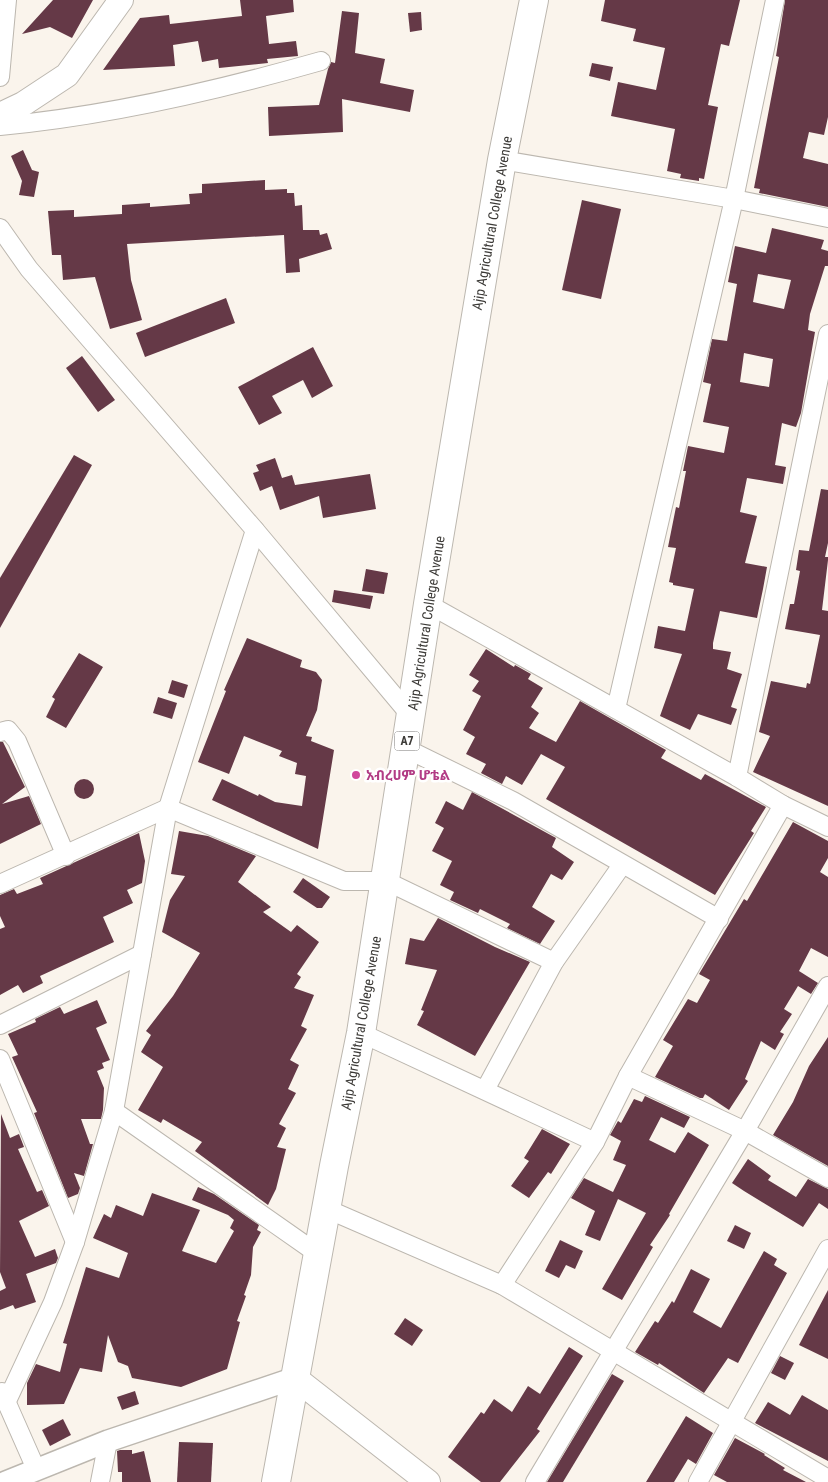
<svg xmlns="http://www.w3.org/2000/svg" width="828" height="1482" font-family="'Roboto Condensed','Noto Sans Ethiopic',sans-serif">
	<rect width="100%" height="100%" fill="#faf4ec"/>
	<g fill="#653947" fill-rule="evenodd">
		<polygon points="53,0 93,0 72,38 50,27 22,34"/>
		<polygon points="240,0 293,0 294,12 266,16 269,44 296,41 298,56 267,59 268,63 219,68 218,59 202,62 198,41 173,45 175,66 103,70 140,18 169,15 170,24 242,16"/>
		<polygon points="605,0 740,0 729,46 721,44 708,105 718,107 704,179 699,178 699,181 680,178 681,174 667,171 675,129 611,116 618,82 656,90 665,48 633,41 636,29 601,21"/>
		<polygon points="785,0 828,0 828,117 824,135 809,132 803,158 828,164 828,207 759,193 760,189 754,188 779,57 776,56"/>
		<polygon points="342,11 359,13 355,53 385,59 380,83 414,90 410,112 342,99 343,132 269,136 268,107 319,105 328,69 331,62 335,63"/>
		<polygon points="421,12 422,30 410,32 408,13"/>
		<polygon points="592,63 613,67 610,81 589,76"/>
		<polygon points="23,150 32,170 39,172 34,197 19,195 22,181 11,156"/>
		<polygon points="265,180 265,190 287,189 287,193 294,193 295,206 302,205 303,230 319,230 320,235 327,233 332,249 299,259 300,272 286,273 284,235 127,244 131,280 142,320 110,329 95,277 63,280 61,255 52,255 48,211 74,210 74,217 122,214 122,205 150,203 150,207 190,204 189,194 202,193 202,184"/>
		<polygon points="582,200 621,209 601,299 562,290"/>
		<path d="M772 228 824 240 821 249 828 251V266H825L810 314 808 330 815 332 801 413 796 427 782 423 775 465 786 467 783 484 747 478 740 512 757 516 745 563 767 567 763 589 757 618 720 611 713 643V649L731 652 727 669 742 674 731 707 737 709 731 725 698 714 690 730 660 716 682 654 654 648 658 626 685 631 694 589 673 585V583L669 582 676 548 668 547 676 507 679 508 686 471H683L688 446 724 453 729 427 703 422 711 384 703 382 712 339 727 341 737 284 728 282 735 246 766 253ZM758 274 791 280 784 309 753 302ZM744 353 773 359 769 387 740 382Z"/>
		<polygon points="226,298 235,323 145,357 136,333"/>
		<polygon points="313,347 333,386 312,398 303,380 272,396 282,413 259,425 238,387"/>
		<polygon points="82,356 115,400 98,412 66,368"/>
		<polygon points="74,455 92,465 0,628 0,578"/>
		<polygon points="275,458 282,478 292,475 295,485 370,474 376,509 323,518 319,496 280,510 272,486 260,491 253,473 259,471 256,465"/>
		<polygon points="821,489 828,490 828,543 825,557 828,557 828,560 822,610 828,611 828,806 753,772 770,736 759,732 771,681 806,688 807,683 810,684 820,635 785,629 790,604 794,604 800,571 796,570 799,550 809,551"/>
		<polygon points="366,569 388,573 384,594 362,591"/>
		<polygon points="334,590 373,596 370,609 332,602"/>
		<polygon points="247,638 302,660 300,667 316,672 322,680 317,710 306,736 312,737 311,741 334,750 318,849 212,800 222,779 258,796 259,794 275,802 302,806 306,776 295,774 297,763 279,756 282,751 244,736 229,774 198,762 226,691 224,690"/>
		<polygon points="486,649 514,667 515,665 531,674 528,679 543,688 531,707 539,713 529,728 556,742 580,701 666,750 661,758 701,780 705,774 766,807 751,831 754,833 715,895 546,799 565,767 541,754 522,785 506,776 502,784 481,773 486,764 466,754 475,737 463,730 481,696 472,691 479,681 469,675"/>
		<polygon points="79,653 103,667 66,728 46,717 55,699 52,697"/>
		<polygon points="172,680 188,685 184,698 168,693"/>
		<polygon points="158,697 177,703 172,719 153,713"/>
		<polygon points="0,742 3,742 25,787 2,804 29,796 41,824 0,844"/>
		<circle cx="84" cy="789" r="10"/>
		<polygon points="472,792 556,838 552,847 574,862 562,880 551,874 532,907 555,921 540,944 507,928 510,924 480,909 478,913 450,900 454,892 440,885 452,861 432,851 444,828 435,823 446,801 463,810"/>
		<polygon points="793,822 828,841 828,858 820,872 828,877 828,957 811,948 799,971 818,983 811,994 798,986 784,1009 792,1014 780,1032 784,1034 775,1050 761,1041 745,1079 748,1081 729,1110 705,1094 703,1098 700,1098 655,1077 673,1046 663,1040 688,999 697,1003 710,980 699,974 744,899 747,901"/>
		<polygon points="179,831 208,836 256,856 238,882 271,907 263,912 291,932 297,925 319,942 297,974 301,977 294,988 314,995 301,1026 307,1029 290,1060 299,1065 288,1089 296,1093 279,1124 286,1128 277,1147 286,1149 276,1189 268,1205 195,1151 202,1142 163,1119 161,1123 138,1110 163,1067 141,1052 151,1035 146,1031 173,996 200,953 162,932 170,900 185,876 171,874"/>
		<polygon points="139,833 145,861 142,883 127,890 133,903 103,917 114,942 40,976 43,983 23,993 18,985 0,995 0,929 5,927 0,916 0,895 14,889 17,894 43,884 40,878"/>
		<polygon points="303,878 330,897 322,908 317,908 293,892"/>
		<polygon points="438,918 495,947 530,962 475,1056 417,1025 424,1011 421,1010 437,970 405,964 410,938 424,941"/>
		<polygon points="97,1000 107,1023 96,1028 110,1060 102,1063 104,1068 97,1071 104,1088 103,1110 101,1119 81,1119 90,1144 93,1144 84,1176 74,1173 80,1188 78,1194 68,1198 34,1113 37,1112 12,1057 18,1055 8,1034 36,1022 35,1019 60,1007 64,1014"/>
		<polygon points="828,1037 828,1166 773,1135 793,1102 809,1066"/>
		<polygon points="645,1096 690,1117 684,1128 661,1117 649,1140 675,1153 688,1132 709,1145 669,1214 670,1215 650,1245 653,1247 622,1300 602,1289 646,1213 618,1199 600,1241 585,1235 595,1211 571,1198 584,1178 613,1192 626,1165 613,1160 621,1141 610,1135 618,1121 621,1123 634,1099 642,1102"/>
		<polygon points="1,1114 10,1138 19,1134 24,1147 18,1149 37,1192 42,1190 49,1206 19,1221 35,1257 55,1249 58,1258 56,1263 26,1274 36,1302 15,1309 13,1305 0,1310 0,1291 6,1288 0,1272"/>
		<polygon points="542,1129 570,1144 551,1174 548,1172 529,1198 511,1186 529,1161 524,1158"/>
		<polygon points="748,1159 771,1176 768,1180 796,1197 808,1179 828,1189 828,1209 819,1203 803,1227 744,1191 732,1183"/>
		<polygon points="198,1187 214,1194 259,1225 257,1230 261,1232 253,1247 251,1275 244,1295 246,1296 237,1321 240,1322 227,1369 181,1387 132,1378 128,1366 118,1362 108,1335 102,1372 80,1368 64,1404 27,1405 27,1383 36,1364 60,1372 67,1344 63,1343 86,1267 119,1278 128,1253 93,1238 104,1214 111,1218 116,1205 143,1216 152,1193 200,1210 182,1251 216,1263 234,1231 230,1228 234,1220 228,1215 192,1200"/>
		<polygon points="735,1225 751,1233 744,1249 727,1241"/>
		<polygon points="560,1240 583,1251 575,1269 566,1265 559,1278 545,1271"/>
		<polygon points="764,1251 777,1259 774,1265 787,1273 738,1363 728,1358 704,1393 659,1363 658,1365 635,1352 655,1321 658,1323 672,1301 674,1303 691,1269 710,1279 693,1312 721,1328"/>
		<polygon points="828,1290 828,1359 799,1345"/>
		<polygon points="405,1318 423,1330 412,1346 394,1334"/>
		<polygon points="569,1347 583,1356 537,1429 540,1431 500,1482 481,1482 448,1457 481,1412 484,1414 494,1399 512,1412 528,1386 540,1394"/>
		<polygon points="780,1356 794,1363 785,1380 771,1373"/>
		<polygon points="612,1374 624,1381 563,1482 547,1482"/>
		<polygon points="135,1391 139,1404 122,1410 117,1397"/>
		<polygon points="802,1395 828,1410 828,1461 755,1423 768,1402 790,1415"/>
		<polygon points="686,1416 713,1433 696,1464 688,1459 674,1482 646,1482"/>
		<polygon points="63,1419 71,1435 50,1446 42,1430"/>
		<polygon points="735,1438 765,1454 764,1455 785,1468 783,1470 806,1482 727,1482 714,1475"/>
		<polygon points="179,1442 213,1443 211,1482 177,1482"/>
		<polygon points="120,1450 132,1450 132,1454 144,1451 151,1482 122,1482 122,1472 118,1472 117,1451"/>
	</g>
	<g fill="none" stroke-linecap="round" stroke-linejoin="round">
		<g stroke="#bcb7af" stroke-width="20">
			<g id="minor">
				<polyline points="0,77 7,0"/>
				<path d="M0 126C109 116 216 91 321 61"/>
				<polyline points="502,160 734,199 828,218"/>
				<polyline points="0,228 29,269 255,530 411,716"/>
				<polyline points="428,604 737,777 783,805 828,827"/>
				<polyline points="616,709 734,199 775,0"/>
				<polyline points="0,732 8,730 17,741 66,856"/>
				<polyline points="405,748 513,801 719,919"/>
				<polyline points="737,777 828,334"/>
				<polyline points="0,884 168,808 344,881 386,881 554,962"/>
				<polyline points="0,1025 142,954"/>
				<polyline points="361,1033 595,1142"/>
				<polyline points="0,1059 75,1242"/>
				<polyline points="628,1076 745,1131 828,1178"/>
				<polyline points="485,1090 554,962 622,865"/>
				<polyline points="114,1111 318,1254"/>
				<polyline points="327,1209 502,1285 828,1479"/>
				<polyline points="502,1285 595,1142 628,1076 783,805"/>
				<polyline points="2,1392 36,1469"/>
				<polyline points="6,1403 53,1302 75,1242 114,1111 168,808 255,530"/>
				<polyline points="100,1482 108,1441"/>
				<polyline points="535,1482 745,1131 828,986"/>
				<polyline points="698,1482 828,1249"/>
			</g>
		</g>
		<g stroke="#bcb7af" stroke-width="24">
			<polyline id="tertiary" points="6,1482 108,1441 295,1378"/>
		</g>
		<g stroke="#bcb7af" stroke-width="26">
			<g id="secondary">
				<polyline points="0,115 23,104 67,75 121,0"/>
				<polyline points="295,1378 428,1482"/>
			</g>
		</g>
		<g stroke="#bcb7af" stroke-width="30">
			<polyline id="primary" points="276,1482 334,1166 361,1033 428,604 502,160 534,0"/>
		</g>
		<use href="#minor" stroke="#fff" stroke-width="18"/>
		<use href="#tertiary" stroke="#fff" stroke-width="21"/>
		<use href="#secondary" stroke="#fff" stroke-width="24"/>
		<use href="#primary" stroke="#fff" stroke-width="28"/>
	</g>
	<circle fill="#d1479c" stroke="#fff" stroke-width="2" cx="356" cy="775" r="5"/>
	<g text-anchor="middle" stroke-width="5" stroke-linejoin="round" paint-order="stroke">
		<rect fill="#fff" stroke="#767573" stroke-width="1" x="394.5" y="731.5" width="25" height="19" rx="4"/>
		<g font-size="12" font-weight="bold" fill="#3c3a37">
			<text x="407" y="745">A7</text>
		</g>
		<g font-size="14" fill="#3c3a37" stroke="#fff">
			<text transform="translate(492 223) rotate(-80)" y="5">Ajip Agricultural College Avenue</text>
			<text transform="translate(426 623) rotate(-81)" y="5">Ajip Agricultural College Avenue</text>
			<text transform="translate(361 1023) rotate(-80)" y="5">Ajip Agricultural College Avenue</text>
		</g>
		<g font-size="14" font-weight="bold" fill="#b23c85" stroke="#fff" text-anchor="start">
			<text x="366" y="780">አብረሀም ሆቴል</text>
		</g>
	</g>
</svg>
